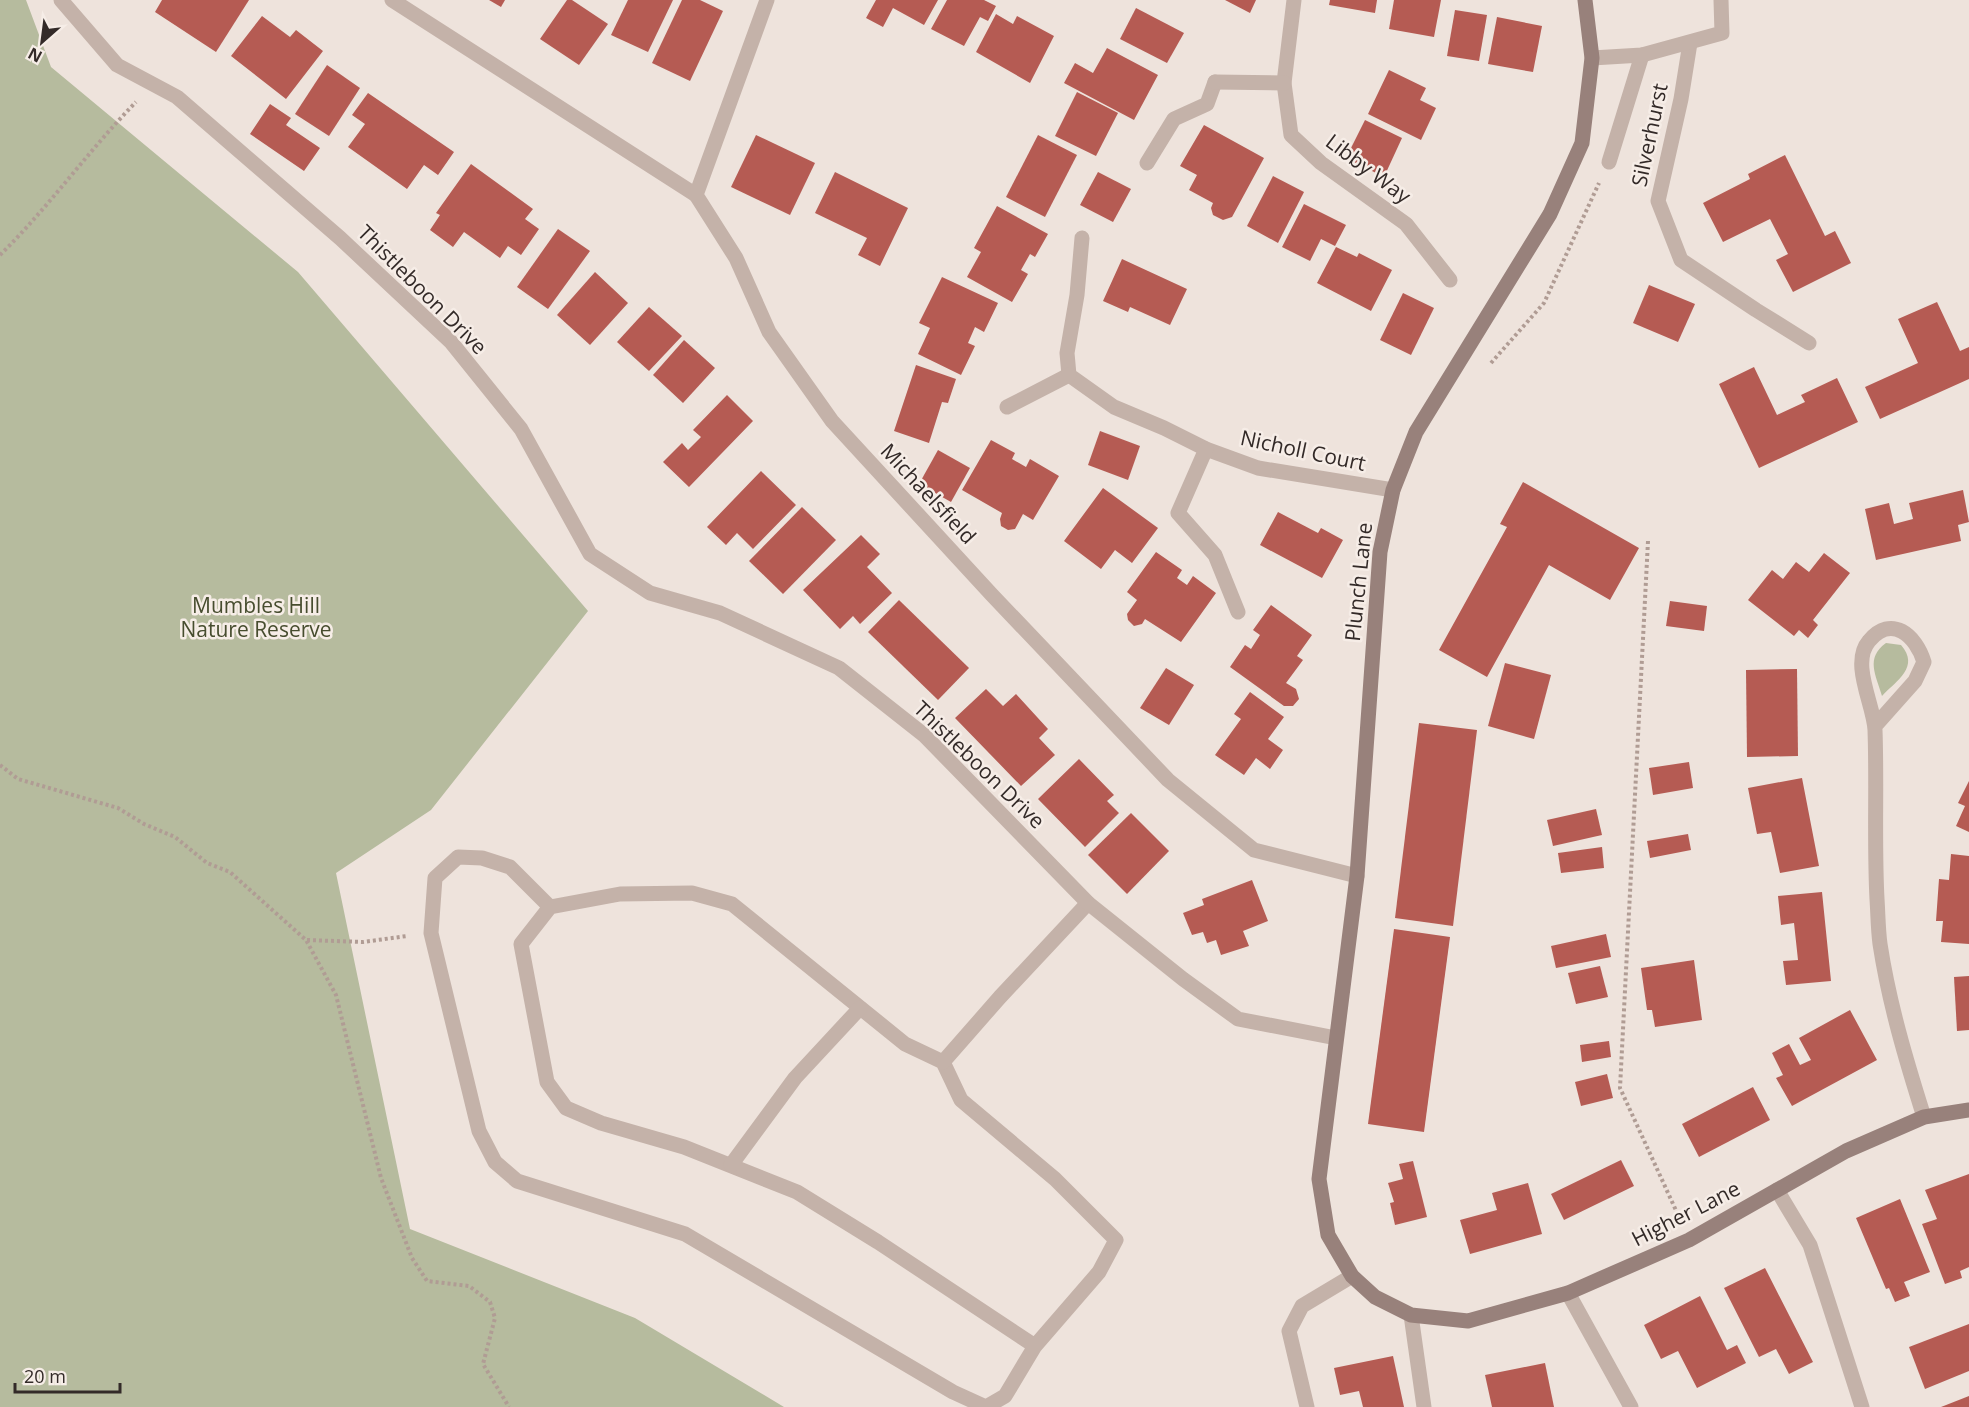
<svg xmlns="http://www.w3.org/2000/svg" width="1969" height="1407" font-family="'Open Sans',sans-serif">
	<rect width="100%" height="100%" fill="#eee3dc"/>
	<g fill="#b6bb9e">
		<polygon points="0,0 26,0 51,67 298,272 588,611 431,810 336,873 410,1229 635,1318 784,1407 0,1407"/>
		<path d="M1886 643 1901 645C1920 667 1897 680 1882 696 1876 675 1865 658 1886 643Z"/>
	</g>
	<g fill="#b55b53">
		<polygon points="162,0 249,0 216,52 155,12"/>
		<polygon points="489,0 505,0 501,7"/>
		<polygon points="567,0 572,0 608,24 579,65 540,39"/>
		<polygon points="628,0 673,0 648,52 611,35"/>
		<polygon points="682,0 700,0 723,11 690,81 652,63"/>
		<polygon points="876,0 938,0 924,25 893,8 883,27 866,18"/>
		<polygon points="947,0 984,0 996,6 988,21 980,17 964,46 931,29"/>
		<polygon points="1225,0 1256,0 1250,13"/>
		<polygon points="1330,0 1377,0 1375,13 1329,5"/>
		<polygon points="1394,0 1441,0 1434,37 1389,29"/>
		<polygon points="1136,8 1184,33 1167,63 1120,39"/>
		<polygon points="1455,10 1487,15 1479,61 1447,56"/>
		<polygon points="996,14 1013,24 1017,16 1054,36 1030,83 976,52"/>
		<polygon points="262,16 290,37 296,30 323,51 286,99 231,56"/>
		<polygon points="1497,17 1542,26 1533,72 1488,64"/>
		<polygon points="1107,48 1158,75 1134,120 1064,83 1075,63 1093,73"/>
		<polygon points="327,65 360,88 329,136 295,114"/>
		<polygon points="1389,70 1426,88 1420,100 1436,108 1421,140 1368,114"/>
		<polygon points="1077,92 1118,113 1096,156 1055,136"/>
		<polygon points="368,93 454,152 438,175 424,165 407,189 348,147 365,124 352,115"/>
		<polygon points="270,104 291,118 286,125 320,148 304,171 250,134"/>
		<polygon points="1365,120 1402,138 1384,177 1346,158"/>
		<polygon points="1204,125 1264,158 1232,217 1223,220 1213,215 1211,208 1213,203 1189,190 1197,175 1180,166"/>
		<polygon points="756,135 815,163 790,215 731,187"/>
		<polygon points="1038,135 1077,155 1045,217 1006,197"/>
		<polygon points="1785,155 1825,236 1835,231 1851,263 1793,292 1776,260 1788,254 1770,219 1723,242 1703,203 1750,179 1748,174"/>
		<polygon points="471,164 533,209 525,219 539,229 521,255 508,246 500,258 464,232 453,247 430,230 440,215 436,213"/>
		<polygon points="835,172 908,208 880,266 858,255 867,238 815,213"/>
		<polygon points="1098,172 1131,189 1113,222 1080,205"/>
		<polygon points="1273,176 1304,192 1278,243 1247,226"/>
		<polygon points="1304,204 1346,225 1335,246 1321,239 1310,261 1282,247"/>
		<polygon points="997,206 1048,234 1035,257 1030,254 1021,270 1028,274 1012,302 967,277 981,252 974,248"/>
		<polygon points="558,229 590,251 548,309 517,287"/>
		<polygon points="1336,247 1357,257 1359,253 1392,270 1371,311 1317,283"/>
		<polygon points="1122,259 1187,289 1170,325 1130,307 1128,312 1103,301"/>
		<polygon points="595,272 628,303 590,345 557,315"/>
		<polygon points="942,277 998,303 984,332 975,327 968,343 975,346 961,375 918,354 930,328 919,323"/>
		<polygon points="1649,285 1695,304 1678,342 1633,323"/>
		<polygon points="1403,293 1434,308 1411,355 1380,340"/>
		<polygon points="1937,302 1960,351 1969,347 1969,379 1880,419 1865,387 1918,363 1898,319"/>
		<polygon points="649,307 682,336 649,371 617,342"/>
		<polygon points="684,340 715,368 683,403 653,375"/>
		<polygon points="916,365 956,379 948,403 942,402 929,443 894,431"/>
		<polygon points="1754,367 1777,415 1805,402 1801,395 1837,378 1858,422 1759,468 1719,384"/>
		<polygon points="727,395 753,421 689,487 663,462 682,443 688,450 701,437 693,430"/>
		<polygon points="1100,431 1140,446 1128,480 1088,465"/>
		<polygon points="991,440 1015,453 1012,459 1026,467 1030,459 1059,476 1033,520 1023,514 1015,529 1008,530 1001,526 1000,519 1002,513 962,490"/>
		<polygon points="938,450 970,468 951,502 919,484"/>
		<polygon points="761,471 796,505 753,549 737,533 726,545 707,527"/>
		<polygon points="1523,482 1639,548 1610,600 1549,565 1487,677 1439,650 1507,527 1500,524"/>
		<polygon points="1103,488 1158,528 1132,563 1115,550 1101,569 1064,541"/>
		<polygon points="1963,490 1969,522 1958,525 1961,541 1876,560 1865,509 1889,503 1894,524 1913,519 1909,503"/>
		<polygon points="802,507 836,540 783,594 749,561"/>
		<polygon points="1278,512 1318,533 1321,528 1343,540 1322,578 1260,545"/>
		<polygon points="861,535 880,554 867,567 892,593 860,624 853,616 840,629 803,590"/>
		<polygon points="1156,552 1182,570 1177,578 1187,585 1193,576 1216,593 1181,642 1145,619 1142,624 1134,626 1128,620 1127,614 1137,600 1127,592"/>
		<polygon points="1824,553 1850,573 1813,620 1818,625 1808,638 1799,630 1794,636 1748,600 1772,570 1783,579 1796,562 1809,572"/>
		<polygon points="899,600 969,668 938,700 868,632"/>
		<polygon points="1670,601 1707,606 1704,631 1666,626"/>
		<polygon points="1271,605 1312,635 1297,656 1303,660 1286,683 1296,689 1299,699 1293,706 1284,706 1230,667 1245,645 1251,649 1260,635 1253,630"/>
		<polygon points="1505,663 1551,675 1534,739 1488,726"/>
		<polygon points="1166,668 1194,685 1169,725 1140,708"/>
		<polygon points="1797,669 1798,756 1747,757 1746,670"/>
		<polygon points="986,689 1003,706 1016,694 1048,729 1039,738 1055,755 1021,786 955,718"/>
		<polygon points="1250,692 1284,717 1268,739 1283,750 1270,769 1256,758 1244,775 1215,755 1241,719 1234,714"/>
		<polygon points="1419,723 1477,730 1453,926 1395,918"/>
		<polygon points="1079,759 1114,795 1107,801 1119,813 1085,847 1038,799"/>
		<polygon points="1689,762 1693,788 1653,795 1649,768"/>
		<polygon points="1802,778 1819,866 1780,873 1771,832 1757,834 1748,788"/>
		<polygon points="1969,781 1969,832 1956,826 1965,806 1958,803"/>
		<polygon points="1596,809 1602,835 1553,846 1547,820"/>
		<polygon points="1131,813 1169,851 1127,894 1088,855"/>
		<polygon points="1688,834 1691,850 1650,858 1647,841"/>
		<polygon points="1602,847 1604,868 1561,873 1558,853"/>
		<polygon points="1951,854 1969,856 1969,944 1941,942 1943,921 1936,921 1939,879 1949,880"/>
		<polygon points="1252,880 1268,921 1243,931 1249,946 1221,955 1216,940 1207,943 1203,932 1192,935 1183,913 1204,905 1202,899"/>
		<polygon points="1822,892 1831,981 1786,985 1783,961 1798,960 1794,923 1781,925 1778,896"/>
		<polygon points="1394,929 1450,937 1424,1132 1368,1124"/>
		<polygon points="1606,934 1611,957 1556,968 1551,946"/>
		<polygon points="1694,960 1702,1020 1655,1027 1652,1010 1647,1010 1641,968"/>
		<polygon points="1600,966 1608,997 1576,1004 1568,973"/>
		<polygon points="1969,976 1969,1030 1957,1031 1954,977"/>
		<polygon points="1850,1010 1877,1060 1792,1106 1776,1078 1783,1075 1772,1053 1789,1044 1800,1065 1811,1060 1799,1038"/>
		<polygon points="1609,1041 1611,1057 1582,1062 1580,1045"/>
		<polygon points="1607,1074 1613,1098 1581,1106 1575,1082"/>
		<polygon points="1753,1087 1770,1120 1699,1157 1682,1124"/>
		<polygon points="1621,1160 1634,1186 1564,1220 1551,1194"/>
		<polygon points="1413,1161 1427,1217 1395,1225 1390,1203 1394,1202 1388,1183 1403,1179 1399,1164"/>
		<polygon points="1969,1174 1969,1267 1960,1271 1962,1278 1945,1284 1922,1224 1937,1219 1925,1190"/>
		<polygon points="1528,1183 1542,1234 1470,1254 1460,1220 1497,1210 1492,1193"/>
		<polygon points="1900,1199 1930,1272 1904,1282 1910,1296 1895,1302 1889,1288 1886,1289 1856,1218"/>
		<polygon points="1765,1268 1813,1362 1789,1374 1776,1349 1759,1357 1724,1288"/>
		<polygon points="1700,1296 1727,1350 1737,1345 1746,1363 1697,1388 1678,1351 1661,1359 1644,1325"/>
		<polygon points="1969,1324 1969,1371 1925,1389 1909,1347"/>
		<polygon points="1393,1356 1404,1407 1363,1407 1359,1391 1340,1395 1334,1368"/>
		<polygon points="1545,1363 1554,1407 1492,1407 1485,1375"/>
		<polygon points="1969,1396 1969,1407 1941,1407"/>
	</g>
	<g fill="none" stroke-linecap="round" stroke-linejoin="round">
		<g stroke="#b09c94" stroke-width="4" stroke-dasharray="3 3" stroke-linecap="butt">
			<path d="M0 255C49 207 88 151 136 102"/>
			<polyline points="1491,363 1544,303 1599,183"/>
			<polyline points="1648,541 1620,1088 1679,1217"/>
			<polyline points="0,765 18,779 118,808 144,824 175,837 207,863 230,872 306,940 336,995 381,1178 412,1258 427,1281 469,1286 490,1302 495,1318 483,1364 509,1407"/>
			<polyline points="307,940 363,942 407,936"/>
		</g>
		<g stroke="#c4b2a9" stroke-width="15">
			<polyline points="392,0 696,195"/>
			<polyline points="767,0 696,195 736,258 769,332 832,421 992,595 1168,780 1254,850 1357,876"/>
			<polyline points="1609,162 1642,55"/>
			<polyline points="1147,163 1174,119 1207,104 1215,82"/>
			<polyline points="550,907 510,867 482,858 458,857 435,878 431,933 479,1131 495,1162 517,1181 685,1234 953,1392 986,1407 1005,1396 1035,1346 1099,1272 1116,1240 1055,1179 961,1100 943,1062 905,1044 732,904 692,893 620,894 550,907 521,944 547,1082 566,1108 601,1123 684,1147 797,1192 878,1242 1035,1346"/>
			<polyline points="943,1062 1000,997 1088,903"/>
			<polyline points="731,1165 795,1078 860,1008"/>
			<polyline points="1307,1407 1289,1331 1302,1306 1352,1276"/>
		</g>
		<g stroke="#c4b2a9" stroke-width="15">
			<polyline points="61,0 117,65 177,97 340,238 451,342 521,429 590,554 650,593 720,613 839,668 924,735 1088,903 1183,979 1238,1019 1336,1038"/>
			<polyline points="1294,0 1284,83 1291,135 1321,163 1406,224 1450,280"/>
			<polyline points="1690,43 1681,99 1658,201 1681,260 1756,310 1809,343"/>
			<polyline points="1592,58 1642,55 1722,33 1721,0"/>
			<polyline points="1215,82 1284,83"/>
			<polyline points="1082,238 1077,295 1067,353 1069,375 1114,407 1164,428 1206,449 1258,468 1393,490"/>
			<polyline points="1007,407 1069,375"/>
			<polyline points="1206,449 1178,513 1215,555 1238,612"/>
			<path d="M1875 726 1915 681 1924 662C1916 635 1891 614 1869 641 1850 663 1874 705 1875 730 1877 786 1874 842 1877 899 1878 914 1878 929 1880 944 1889 1003 1906 1060 1924 1117"/>
			<polyline points="1777,1190 1810,1245 1862,1407"/>
			<polyline points="1568,1293 1631,1407"/>
			<polyline points="1411,1315 1424,1407"/>
		</g>
		<polyline stroke="#98817b" stroke-width="15" points="1585,0 1592,58 1582,143 1550,214 1416,432 1393,490 1380,552 1357,876 1319,1179 1328,1235 1352,1276 1375,1297 1411,1315 1468,1321 1568,1293 1689,1240 1846,1151 1924,1117 1969,1110"/>
	</g>
	<g text-anchor="middle" stroke-width="5" stroke-linejoin="round" paint-order="stroke">
		<g font-size="21" fill="#332a28" stroke="#f6ede7">
			<text transform="translate(1650 135) rotate(-78)" y="7">Silverhurst</text>
			<text transform="translate(1368 169) rotate(37)" y="7">Libby Way</text>
			<text transform="translate(422 290) rotate(45)" y="7">Thistleboon Drive</text>
			<text transform="translate(1303 451) rotate(12)" y="7">Nicholl Court</text>
			<text transform="translate(928 494) rotate(47)" y="7">Michaelsfield</text>
			<text transform="translate(1359 582) rotate(-84)" y="7">Plunch Lane</text>
			<text transform="translate(979 765) rotate(44)" y="7">Thistleboon Drive</text>
			<text transform="translate(1686 1214) rotate(-27)" y="7">Higher Lane</text>
		</g>
		<g font-size="21" fill="#474d2f" stroke="#f6ede7">
			<text x="256" y="613">Mumbles Hill<tspan x="256" dy="24">Nature Reserve</tspan></text>
		</g>
	</g>
	<g transform="translate(42 42) rotate(208)" stroke="#f6ede7" stroke-width="4.5" paint-order="stroke">
	<path d="M0-4.5L10 22L0 15L-10 22Z" fill="#332a28"/>
	<text y="-9" font-size="16" font-weight="bold" text-anchor="middle" fill="#332a28">N</text>
	</g>
	<path d="M15 1383v9h105v-9" fill="none" stroke="#332a28" stroke-width="3"/>
	<text x="24" y="1383" font-size="18" fill="#332a28" stroke="#f6ede7" stroke-width="4.5" paint-order="stroke">20 m</text>
</svg>
